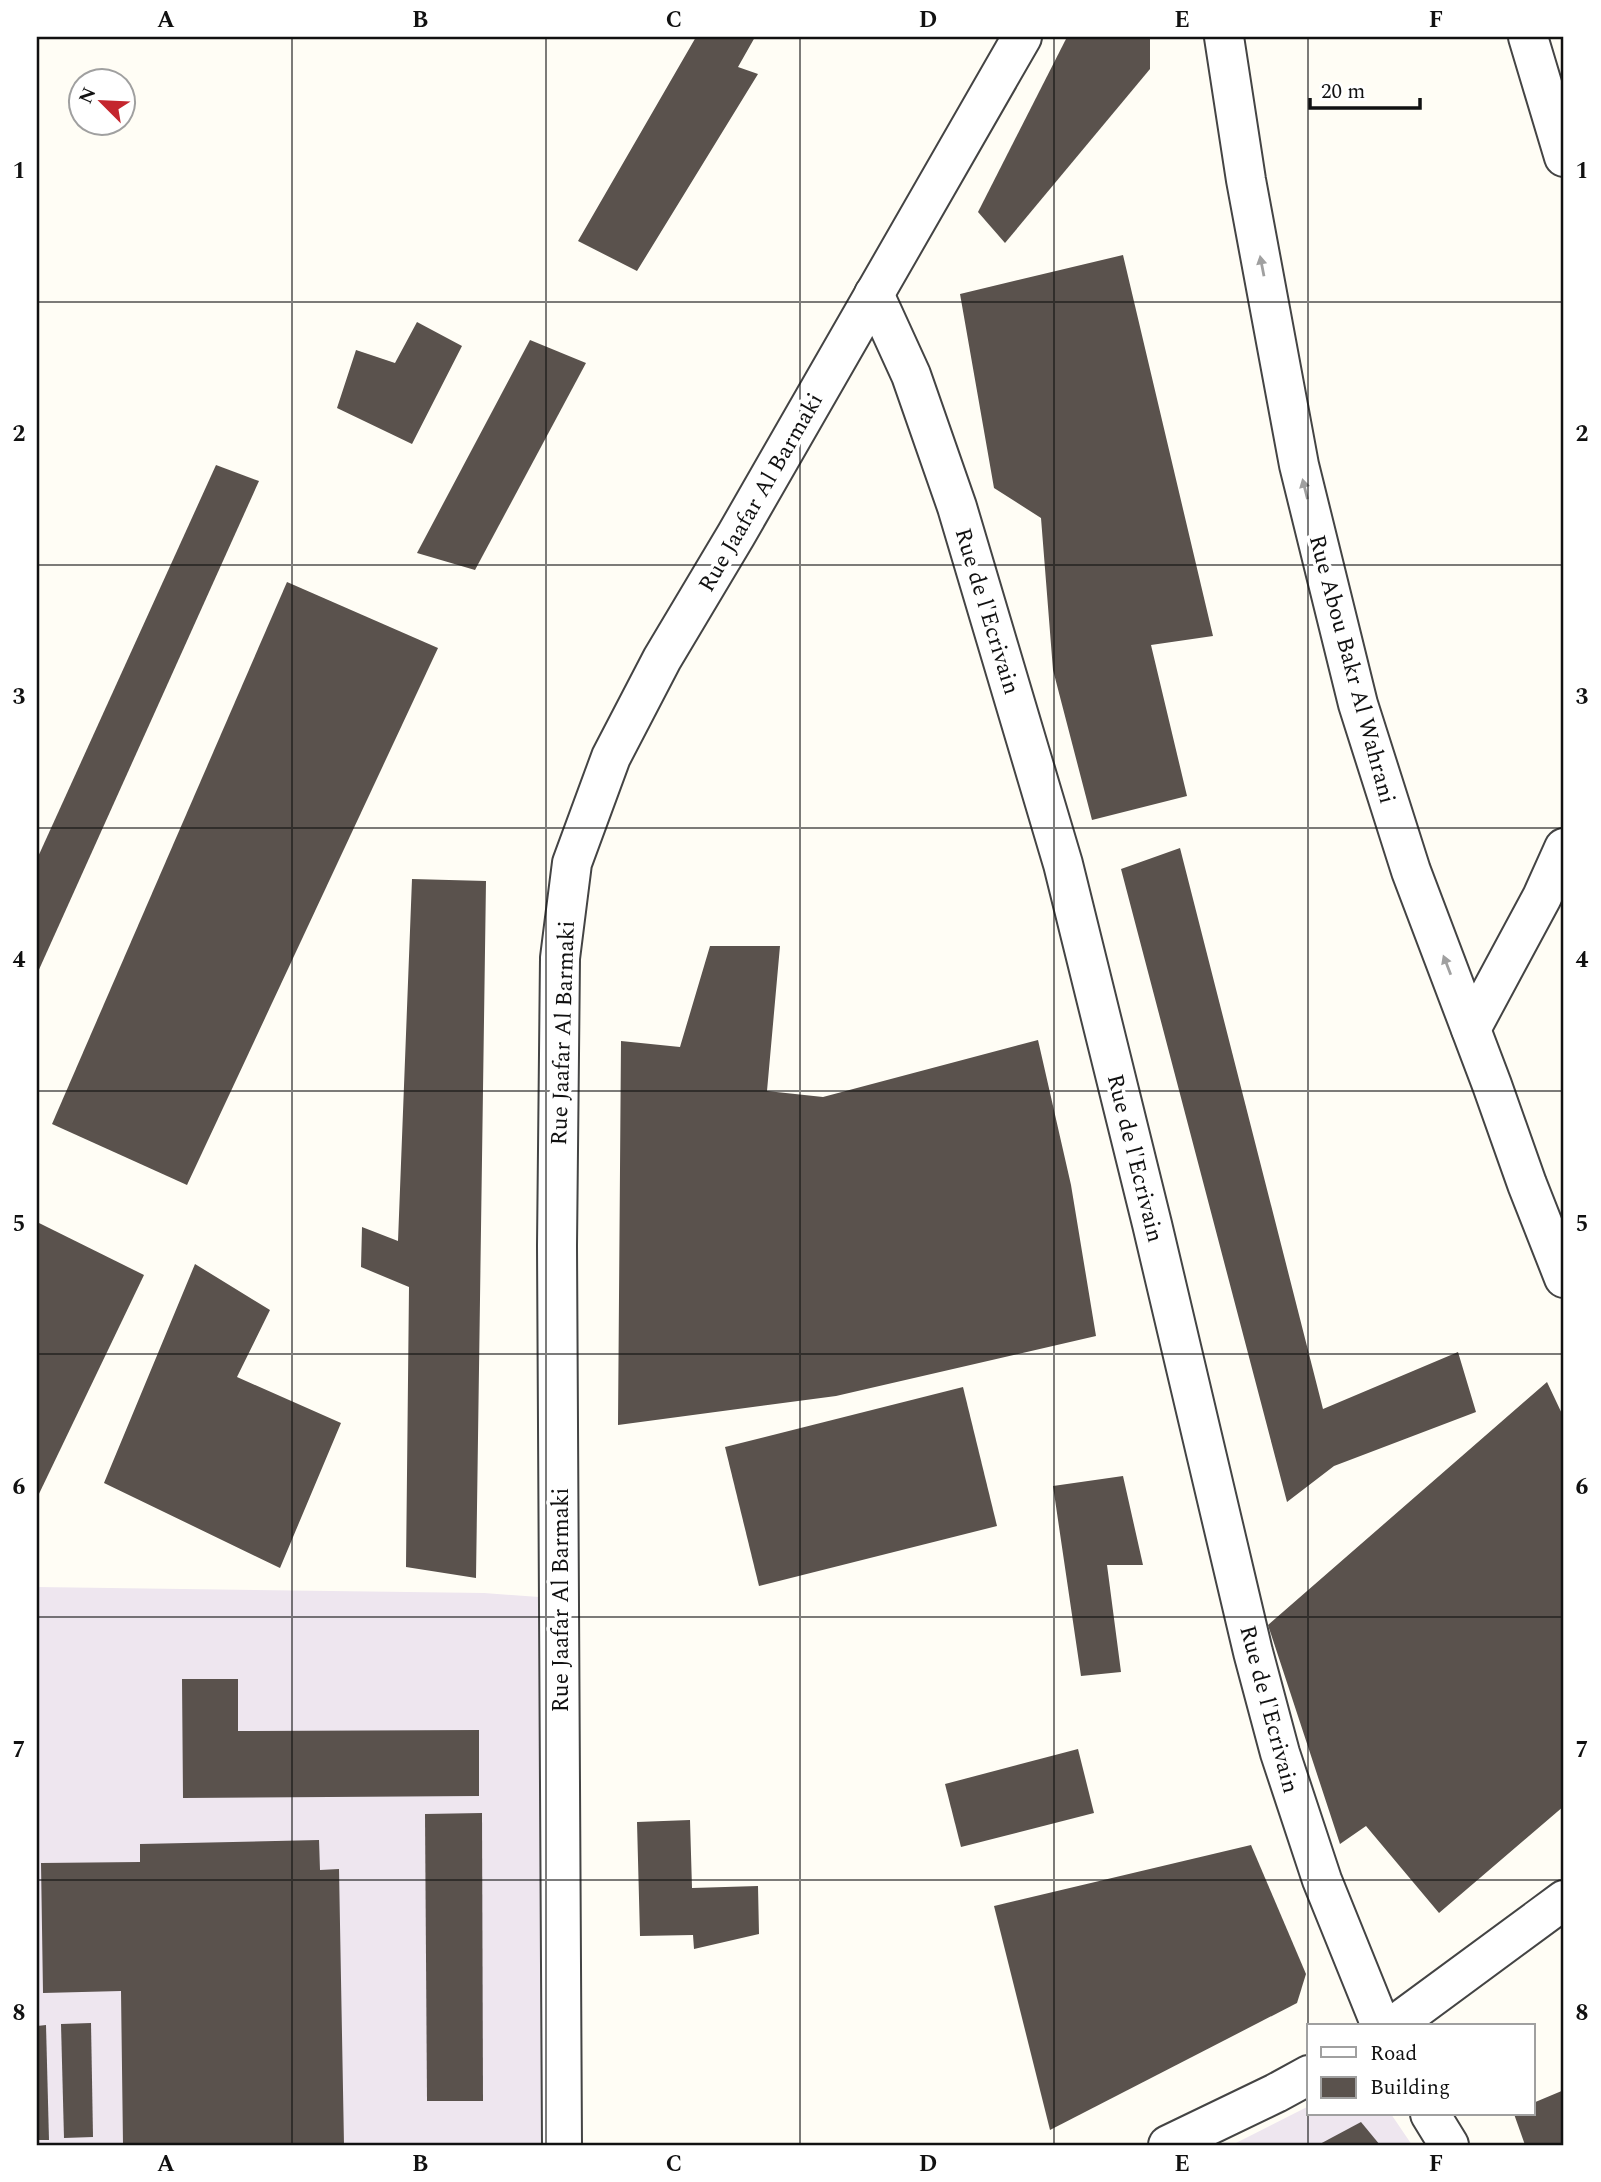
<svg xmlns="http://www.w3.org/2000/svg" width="1601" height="2182" font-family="Spectral,serif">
	<rect width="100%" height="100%" fill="#fffdf5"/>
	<g fill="#eee6ef">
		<polygon points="37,1587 484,1593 539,1597 546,2145 37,2145"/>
		<polygon points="1309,2106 1309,2114 1391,2114 1412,2145 1232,2145"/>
	</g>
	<g fill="#5a524d">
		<polygon points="696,37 755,37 738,67 758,74 637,271 578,241"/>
		<polygon points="1067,37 1150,37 1150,69 1005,243 978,212"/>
		<polygon points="1123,255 1213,636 1151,645 1187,796 1092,820 1053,670 1041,518 994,488 960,294"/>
		<polygon points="417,322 462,346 412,444 337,408 356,350 395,363"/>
		<polygon points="530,340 586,363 475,570 417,553"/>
		<polygon points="216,465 259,481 37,974 37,859"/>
		<polygon points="287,582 438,648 187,1185 52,1124"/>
		<polygon points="1180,848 1323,1409 1458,1352 1476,1412 1334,1466 1287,1502 1121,869"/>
		<polygon points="412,879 486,881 476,1578 406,1567 409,1287 361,1267 362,1227 398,1241"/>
		<polygon points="710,946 780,946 767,1091 823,1097 1038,1040 1071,1185 1096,1336 836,1396 618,1425 621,1041 680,1047"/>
		<polygon points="37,1222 144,1275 37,1498"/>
		<polygon points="195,1264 270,1310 237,1377 341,1423 280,1568 104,1483"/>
		<polygon points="1547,1382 1564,1418 1564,1806 1439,1913 1366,1826 1340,1844 1268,1625"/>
		<polygon points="963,1387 997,1526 759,1586 725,1447"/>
		<polygon points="1123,1476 1143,1565 1107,1565 1121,1672 1081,1676 1053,1486"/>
		<polygon points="182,1679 238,1679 238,1731 479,1730 479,1796 183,1798"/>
		<polygon points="1078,1749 1094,1813 961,1847 945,1784"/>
		<polygon points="482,1813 483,2101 427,2101 425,1814"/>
		<polygon points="690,1820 692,1888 758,1886 759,1934 694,1949 693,1935 640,1936 637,1822"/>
		<polygon points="319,1840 320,1870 339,1869 344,2145 123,2145 121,1991 43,1993 41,1863 140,1862 140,1844"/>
		<polygon points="1251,1845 1306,1974 1297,2003 1050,2130 994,1906"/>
		<polygon points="91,2023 93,2137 64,2138 61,2024"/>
		<polygon points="46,2025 49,2140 37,2140 37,2026"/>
		<polygon points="1564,2090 1564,2145 1525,2145 1514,2114 1533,2114 1533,2103"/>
		<polygon points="1361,2122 1380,2145 1318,2145"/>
	</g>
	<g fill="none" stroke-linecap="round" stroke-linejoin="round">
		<g stroke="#444" stroke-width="42">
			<g id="minor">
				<polyline points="1224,37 1246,180 1299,465 1358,704 1411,871 1492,1085 1527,1184 1564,1278"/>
				<polyline points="1528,37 1564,157"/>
				<polyline points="874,294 911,375 957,507 1063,864 1152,1224 1253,1652 1280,1753 1322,1880 1381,2026"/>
				<polyline points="1471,1029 1542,897 1564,848"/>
				<polyline points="1393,2026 1564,1900"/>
				<polyline points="1430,2114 1449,2145"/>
				<polyline points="1168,2145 1276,2093 1309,2075"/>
			</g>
		</g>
		<g stroke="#444" stroke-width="42">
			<polyline id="tertiary" points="562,2145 557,1246 560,958 572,863 611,757 662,659 736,535 1022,37"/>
		</g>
		<use href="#minor" stroke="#fff" stroke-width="38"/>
		<use href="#tertiary" stroke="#fff" stroke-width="38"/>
	</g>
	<defs><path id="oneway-solid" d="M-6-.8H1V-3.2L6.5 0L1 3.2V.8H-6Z" transform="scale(1.75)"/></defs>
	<g fill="#a0a0a0">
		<use href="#oneway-solid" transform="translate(1262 266) rotate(-101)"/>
		<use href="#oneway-solid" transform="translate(1305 489) rotate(-104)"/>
		<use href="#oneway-solid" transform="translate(1447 965) rotate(-111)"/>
	</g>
	<path fill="none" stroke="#111" stroke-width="2" stroke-opacity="0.55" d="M292 37V2145M546 37V2145M800 37V2145M1054 37V2145M1308 37V2145M37 302H1564M37 565H1564M37 828H1564M37 1091H1564M37 1354H1564M37 1617H1564M37 1880H1564"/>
	<g text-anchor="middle" stroke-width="7" stroke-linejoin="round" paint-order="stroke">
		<g font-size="23" fill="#111" stroke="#fff">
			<text transform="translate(760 492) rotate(-60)" y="8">Rue Jaafar Al Barmaki</text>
			<text transform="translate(988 611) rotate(73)" y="8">Rue de l'Ecrivain</text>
			<text transform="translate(1353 669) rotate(75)" y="8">Rue Abou Bakr Al Wahrani</text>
			<text transform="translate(562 1033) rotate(-88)" y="8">Rue Jaafar Al Barmaki</text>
			<text transform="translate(1136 1158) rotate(76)" y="8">Rue de l'Ecrivain</text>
			<text transform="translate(560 1600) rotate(-90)" y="8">Rue Jaafar Al Barmaki</text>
			<text transform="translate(1270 1709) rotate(75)" y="8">Rue de l'Ecrivain</text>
		</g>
	</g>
	<rect width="1601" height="2182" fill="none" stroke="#ffffff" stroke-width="77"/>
	<rect x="1307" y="2024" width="228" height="91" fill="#ffffff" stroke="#a0a0a0" stroke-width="2"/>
	<rect x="1321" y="2047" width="35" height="10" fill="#ffffff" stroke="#a0a0a0" stroke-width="2"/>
	<text x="1370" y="2060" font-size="21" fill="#111111">Road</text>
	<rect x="1321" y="2077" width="35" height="21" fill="#5a524d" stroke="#a0a0a0" stroke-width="2"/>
	<text x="1370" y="2094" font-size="21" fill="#111111">Building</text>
	<g transform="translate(102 102) rotate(294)"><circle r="33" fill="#ffffff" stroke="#a0a0a0" stroke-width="2"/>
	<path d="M0-5L12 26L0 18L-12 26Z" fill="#c4262e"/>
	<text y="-10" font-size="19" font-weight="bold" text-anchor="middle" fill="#111111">N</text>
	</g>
	<path d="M1310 98v10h110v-10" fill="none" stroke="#111111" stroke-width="3.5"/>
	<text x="1321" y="98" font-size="21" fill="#111111" stroke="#ffffff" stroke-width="5" paint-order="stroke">20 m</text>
	<rect x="38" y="38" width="1524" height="2106" fill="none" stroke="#111" stroke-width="2.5"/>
	<g font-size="23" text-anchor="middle" font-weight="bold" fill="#111">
		<text x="166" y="27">A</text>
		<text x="420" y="27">B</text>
		<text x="674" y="27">C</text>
		<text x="928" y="27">D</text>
		<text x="1182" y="27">E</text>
		<text x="1436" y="27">F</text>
		<text x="19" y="178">1</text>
		<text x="1582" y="178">1</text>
		<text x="19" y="441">2</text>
		<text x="1582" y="441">2</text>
		<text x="19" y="704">3</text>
		<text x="1582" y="704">3</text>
		<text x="19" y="967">4</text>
		<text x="1582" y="967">4</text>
		<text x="19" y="1231">5</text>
		<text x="1582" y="1231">5</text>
		<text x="19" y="1494">6</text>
		<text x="1582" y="1494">6</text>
		<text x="19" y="1757">7</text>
		<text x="1582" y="1757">7</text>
		<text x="19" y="2020">8</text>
		<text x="1582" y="2020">8</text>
		<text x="166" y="2171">A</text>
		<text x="420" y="2171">B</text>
		<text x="674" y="2171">C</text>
		<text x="928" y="2171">D</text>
		<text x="1182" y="2171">E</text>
		<text x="1436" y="2171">F</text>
	</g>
</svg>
